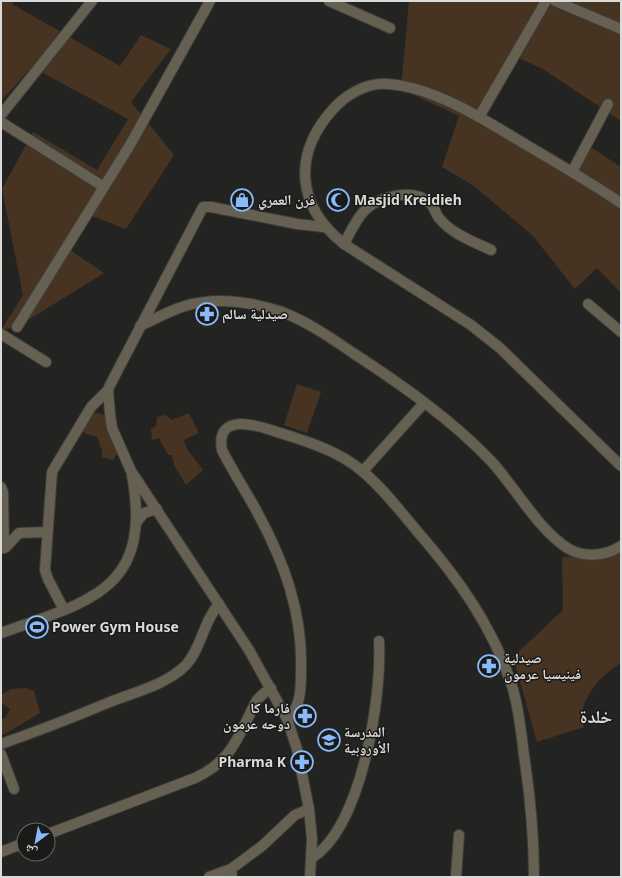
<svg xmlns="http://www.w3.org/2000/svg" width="622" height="878" font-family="'Noto Sans','Noto Naskh Arabic',sans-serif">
	<rect width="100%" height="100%" fill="#232421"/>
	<g fill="#463322">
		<polygon points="1,1 14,1 12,4 120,66 141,35 171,49 131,102 174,155 126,229 89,215 61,244 104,273 17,327 1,330 23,295 2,189 33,132 97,170 128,119 32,67 1,101"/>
		<polygon points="409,1 621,1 621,121 543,69 514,56 484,120 572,175 592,148 621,167 621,293 597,268 575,289 533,236 474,186 442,167 459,116 401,89"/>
		<polygon points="297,384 321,392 307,433 284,425"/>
		<polygon points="93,412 105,415 118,453 113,460 102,457 102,450 97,437 84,433 82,428"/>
		<polygon points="189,413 199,433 184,440 187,449 203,470 186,485 174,465 172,455 168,455 159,438 152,440 151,429 156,426 157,417 165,415 172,420"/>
		<path d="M621 541V663C601 674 575 703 584 727L537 742 513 657 563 610 562 557 607 554Z"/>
		<polygon points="26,688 34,691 40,713 3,735 1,731 1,720 5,718 10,709 1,703 1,695 11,689"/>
	</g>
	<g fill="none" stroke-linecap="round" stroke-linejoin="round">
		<g stroke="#3d3e3b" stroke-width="12">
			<g id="minor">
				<polyline points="329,1 390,28"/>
				<polyline points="555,1 621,29"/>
				<polyline points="1,115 92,1"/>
				<polyline points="479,117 546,1"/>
				<polyline points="1,122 104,187"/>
				<polyline points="572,172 608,104"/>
				<path d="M621 203C591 183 559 164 528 146 488 122 435 87 388 84 368 82 347 94 334 108 293 153 295 205 344 244L471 325 500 348 621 466"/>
				<path d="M344 244C350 233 356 219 365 210 380 196 413 188 430 203 435 207 435 213 439 218 452 234 472 241 491 250"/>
				<polyline points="588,304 621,332"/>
				<path d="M140 326C161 316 181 304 205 302 230 299 259 304 282 312 308 322 331 338 353 353 402 385 451 419 491 461 515 487 539 531 569 549 585 558 606 556 621 546"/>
				<polyline points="17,327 130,145 210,1"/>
				<polyline points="1,334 46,362"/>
				<polyline points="363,471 424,403"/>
				<polyline points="1,487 3,492 4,548"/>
				<polyline points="136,523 144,513 157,509"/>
				<polyline points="1,548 6,547 19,533 47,532"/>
				<polyline points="64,610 48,579 45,570 52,472 91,407 108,390"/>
				<path d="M1 633C90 601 153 590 132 475"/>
				<path d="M287 719C301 707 301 689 301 671 303 613 284 561 256 510 245 490 232 470 222 450 215 412 257 425 277 432 306 441 339 451 362 471 383 488 400 511 417 531 458 578 493 627 512 686 519 708 521 732 524 755 530 795 534 836 534 877"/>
				<path d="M1 744C38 731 74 717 110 702 135 692 166 685 186 665 202 647 203 622 219 604"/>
				<polyline points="1,754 14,789"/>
				<path d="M48 834 195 778C234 760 238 735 257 700L263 694 271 688"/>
				<polyline points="1,852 24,843"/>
				<path d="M312 858C362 826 382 697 379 641"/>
				<polyline points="209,877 231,869"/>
				<polyline points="232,877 231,869 262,846 295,815 309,809"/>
				<polyline points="310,877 312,839 309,809 297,749 287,719 249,650 131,471 112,428 110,414 108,390 110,385 203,207 211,207 297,224 324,227"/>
				<polyline points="456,877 459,835"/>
			</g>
		</g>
		<use href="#minor" stroke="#656052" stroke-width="10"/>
	</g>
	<defs>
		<g id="shop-ring" transform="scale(1.15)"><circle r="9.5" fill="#1a1a18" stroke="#88bafc" stroke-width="1.5"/><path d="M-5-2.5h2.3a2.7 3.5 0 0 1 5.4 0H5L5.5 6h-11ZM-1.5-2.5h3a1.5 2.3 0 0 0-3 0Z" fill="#88bafc"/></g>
		<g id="mosque-ring" transform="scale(1.15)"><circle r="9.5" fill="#1a1a18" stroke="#88bafc" stroke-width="1.5"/><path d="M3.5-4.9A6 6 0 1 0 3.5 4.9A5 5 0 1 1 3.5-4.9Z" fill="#88bafc"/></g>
		<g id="pharmacy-ring" transform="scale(1.15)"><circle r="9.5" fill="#1a1a18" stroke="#88bafc" stroke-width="1.5"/><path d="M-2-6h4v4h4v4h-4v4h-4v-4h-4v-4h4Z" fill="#88bafc"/></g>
		<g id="stadium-ring" transform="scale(1.15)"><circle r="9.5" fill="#1a1a18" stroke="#88bafc" stroke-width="1.5"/><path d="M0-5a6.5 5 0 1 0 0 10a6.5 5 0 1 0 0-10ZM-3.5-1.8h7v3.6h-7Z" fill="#88bafc"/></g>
		<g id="school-ring" transform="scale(1.15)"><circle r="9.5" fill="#1a1a18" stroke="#88bafc" stroke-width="1.5"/><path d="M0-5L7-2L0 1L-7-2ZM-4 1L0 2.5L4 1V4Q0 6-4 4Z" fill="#88bafc"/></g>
	</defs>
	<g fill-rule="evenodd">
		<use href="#shop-ring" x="242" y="200"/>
		<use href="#mosque-ring" x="338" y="200"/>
		<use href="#pharmacy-ring" x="207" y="314"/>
		<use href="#stadium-ring" x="37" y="627"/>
		<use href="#pharmacy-ring" x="489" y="666"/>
		<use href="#pharmacy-ring" x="305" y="716"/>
		<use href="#school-ring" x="329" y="740"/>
		<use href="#pharmacy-ring" x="302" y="762"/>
	</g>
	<g text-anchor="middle" stroke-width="3" stroke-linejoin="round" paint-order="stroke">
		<g font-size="14" font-weight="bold" fill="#dadbd9" stroke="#1a1a18" text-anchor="start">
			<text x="258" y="205">فرن العمري</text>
			<text x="354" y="205">Masjid Kreidieh</text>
			<text x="222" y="319">صيدلية سالم</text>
			<text x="52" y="632">Power Gym House</text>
			<text x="504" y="663">صيدلية<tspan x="504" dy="16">فينيسيا عرمون</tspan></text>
			<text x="290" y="713" text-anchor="end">فارما كا<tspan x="290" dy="16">دوحه عرمون</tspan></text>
			<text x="344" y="737">المدرسة<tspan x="344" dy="16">الأوروبية</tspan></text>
			<text x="286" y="767" text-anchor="end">Pharma K</text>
		</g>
		<g font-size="18" font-weight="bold" fill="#dadbd9" stroke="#1a1a18">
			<text x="596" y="723">خلدة</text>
		</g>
	</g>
	<rect width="622" height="878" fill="none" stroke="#dadbd9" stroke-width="4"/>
	<g transform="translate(36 842) rotate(212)"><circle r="19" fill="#1a1a18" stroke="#676765"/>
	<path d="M0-3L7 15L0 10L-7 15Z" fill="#88bafc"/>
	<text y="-6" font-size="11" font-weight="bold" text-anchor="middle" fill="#dadbd9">ش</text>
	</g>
</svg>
